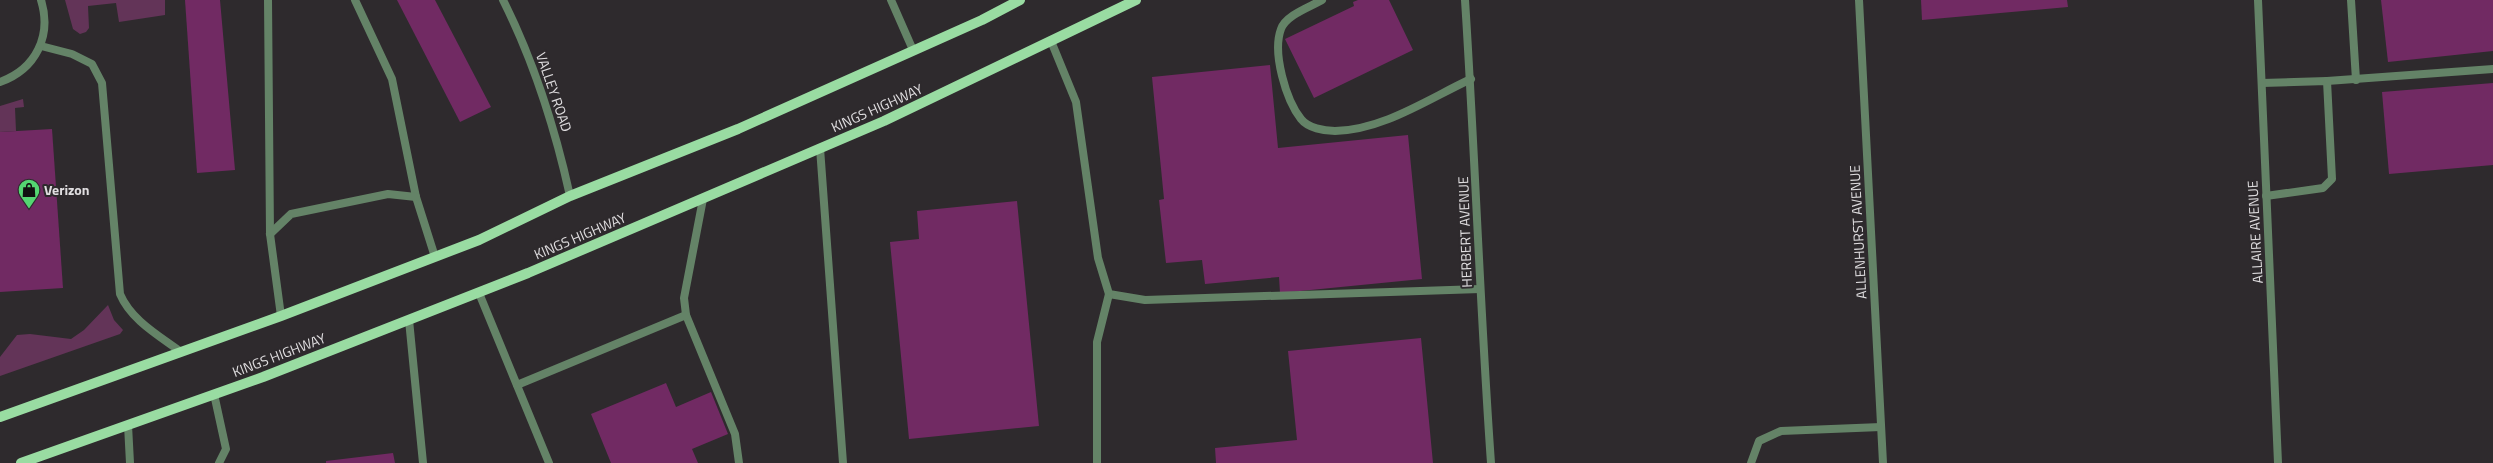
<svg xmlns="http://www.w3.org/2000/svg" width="2493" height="463" font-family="'Titillium Web',sans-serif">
	<rect width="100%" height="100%" fill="#2e2a2d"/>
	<g fill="#633458">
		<polygon points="65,0 165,0 165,15 119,22 116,3 88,6 89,28 86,32 80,34 73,29"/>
		<polygon points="23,99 24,107 15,108 16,131 0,132 0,106"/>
		<polygon points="108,305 114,320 123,330 120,334 0,376 0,357 17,335 30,334 71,339 84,330"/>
	</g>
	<g fill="#712a63">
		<polygon points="185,0 220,0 235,170 197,173"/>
		<polygon points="397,0 435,0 491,107 460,122"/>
		<polygon points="1358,0 1389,0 1413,50 1314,98 1285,39 1354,6 1353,2"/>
		<polygon points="1921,0 2067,0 2068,7 1922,20"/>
		<polygon points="2381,0 2493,0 2493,51 2388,62"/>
		<polygon points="1270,65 1278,148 1408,135 1422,279 1280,293 1279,277 1205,284 1202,260 1166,263 1159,200 1164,199 1152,77"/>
		<polygon points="2493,83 2493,165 2389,174 2382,92"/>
		<polygon points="52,129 63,288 0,292 0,132"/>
		<polygon points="1017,201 1039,426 909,439 890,242 919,239 917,211"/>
		<polygon points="1421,338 1433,463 1216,463 1215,448 1297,440 1288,351"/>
		<polygon points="666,383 676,407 711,392 728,434 692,449 698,463 611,463 591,414"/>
		<polygon points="393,453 395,463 326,463 326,461"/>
	</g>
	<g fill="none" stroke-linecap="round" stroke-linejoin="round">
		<g stroke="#648367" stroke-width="8">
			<polyline points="268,0 270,234 281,316"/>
			<polyline points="355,0 392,79 416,197 435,257"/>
			<polyline points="891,0 913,50"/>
			<path d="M1322 0C1310 7 1286 15 1281 29 1272 53 1286 100 1301 119 1308 128 1324 131 1335 131 1383 130 1428 99 1471 79"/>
			<polyline points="2351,0 2356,80"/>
			<polyline points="1051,41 1076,102 1098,258 1109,294 1145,300 1480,289"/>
			<path d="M41 46 72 54 92 64 102 83 120 294C131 320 158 335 181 352"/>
			<polyline points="2327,81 2493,69"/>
			<path d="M0 82C36 69 52 36 41 0"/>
			<polyline points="2262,83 2327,81 2332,179 2323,188 2266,196"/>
			<polyline points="820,148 843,463"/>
			<polyline points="703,199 684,298 686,315 735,434 739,463"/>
			<polyline points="270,234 291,214 388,194 416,197"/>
			<polyline points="479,293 549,463"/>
			<polyline points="409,320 423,463"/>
			<polyline points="517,385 686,315"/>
			<polyline points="214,394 226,449 219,463"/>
			<polyline points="128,425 130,463"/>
			<polyline points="1097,463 1097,342 1109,294"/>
			<polyline points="1751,463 1759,441 1781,431 1881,427"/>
		</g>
		<g stroke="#648367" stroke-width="8">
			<path d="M503 0C534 62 555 128 570 196"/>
			<path d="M1465 0C1475 154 1480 309 1491 463"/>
			<polyline points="1859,0 1883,463"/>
			<polyline points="2258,0 2278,463"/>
		</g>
		<g stroke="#99dca2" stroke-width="10">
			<polyline points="0,417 281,316 479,240 570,196 738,129 982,20 1020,0"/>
			<polyline points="21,463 263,377 528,273 884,121 1136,0"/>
		</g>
	</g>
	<defs>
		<g id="shop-pin" transform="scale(1.15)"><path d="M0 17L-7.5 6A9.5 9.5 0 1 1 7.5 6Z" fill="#54d672" stroke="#2e2a2d"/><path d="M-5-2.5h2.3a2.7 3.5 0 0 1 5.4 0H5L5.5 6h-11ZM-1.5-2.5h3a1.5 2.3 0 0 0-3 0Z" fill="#111"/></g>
	</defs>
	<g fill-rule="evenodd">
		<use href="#shop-pin" x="29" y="190"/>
	</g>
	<g text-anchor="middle" stroke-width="4" stroke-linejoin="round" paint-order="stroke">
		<g font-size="14" fill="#e0dee0" stroke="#2e2a2d">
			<text transform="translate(554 92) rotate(71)" y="5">VALLEY ROAD</text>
			<text transform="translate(877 108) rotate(-24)" y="5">KINGS HIGHWAY</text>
			<text transform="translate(1465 232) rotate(-92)" y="5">HERBERT AVENUE</text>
			<text transform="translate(1858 232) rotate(-93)" y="5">ALLENHURST AVENUE</text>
			<text transform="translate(2255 232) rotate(-93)" y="5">ALLAIRE AVENUE</text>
			<text transform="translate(580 236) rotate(-23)" y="5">KINGS HIGHWAY</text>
			<text transform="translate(279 355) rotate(-21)" y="5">KINGS HIGHWAY</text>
		</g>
		<g font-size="14" font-weight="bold" fill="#e0dee0" stroke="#2e2a2d" text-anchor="start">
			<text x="44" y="195">Verizon</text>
		</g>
	</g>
</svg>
